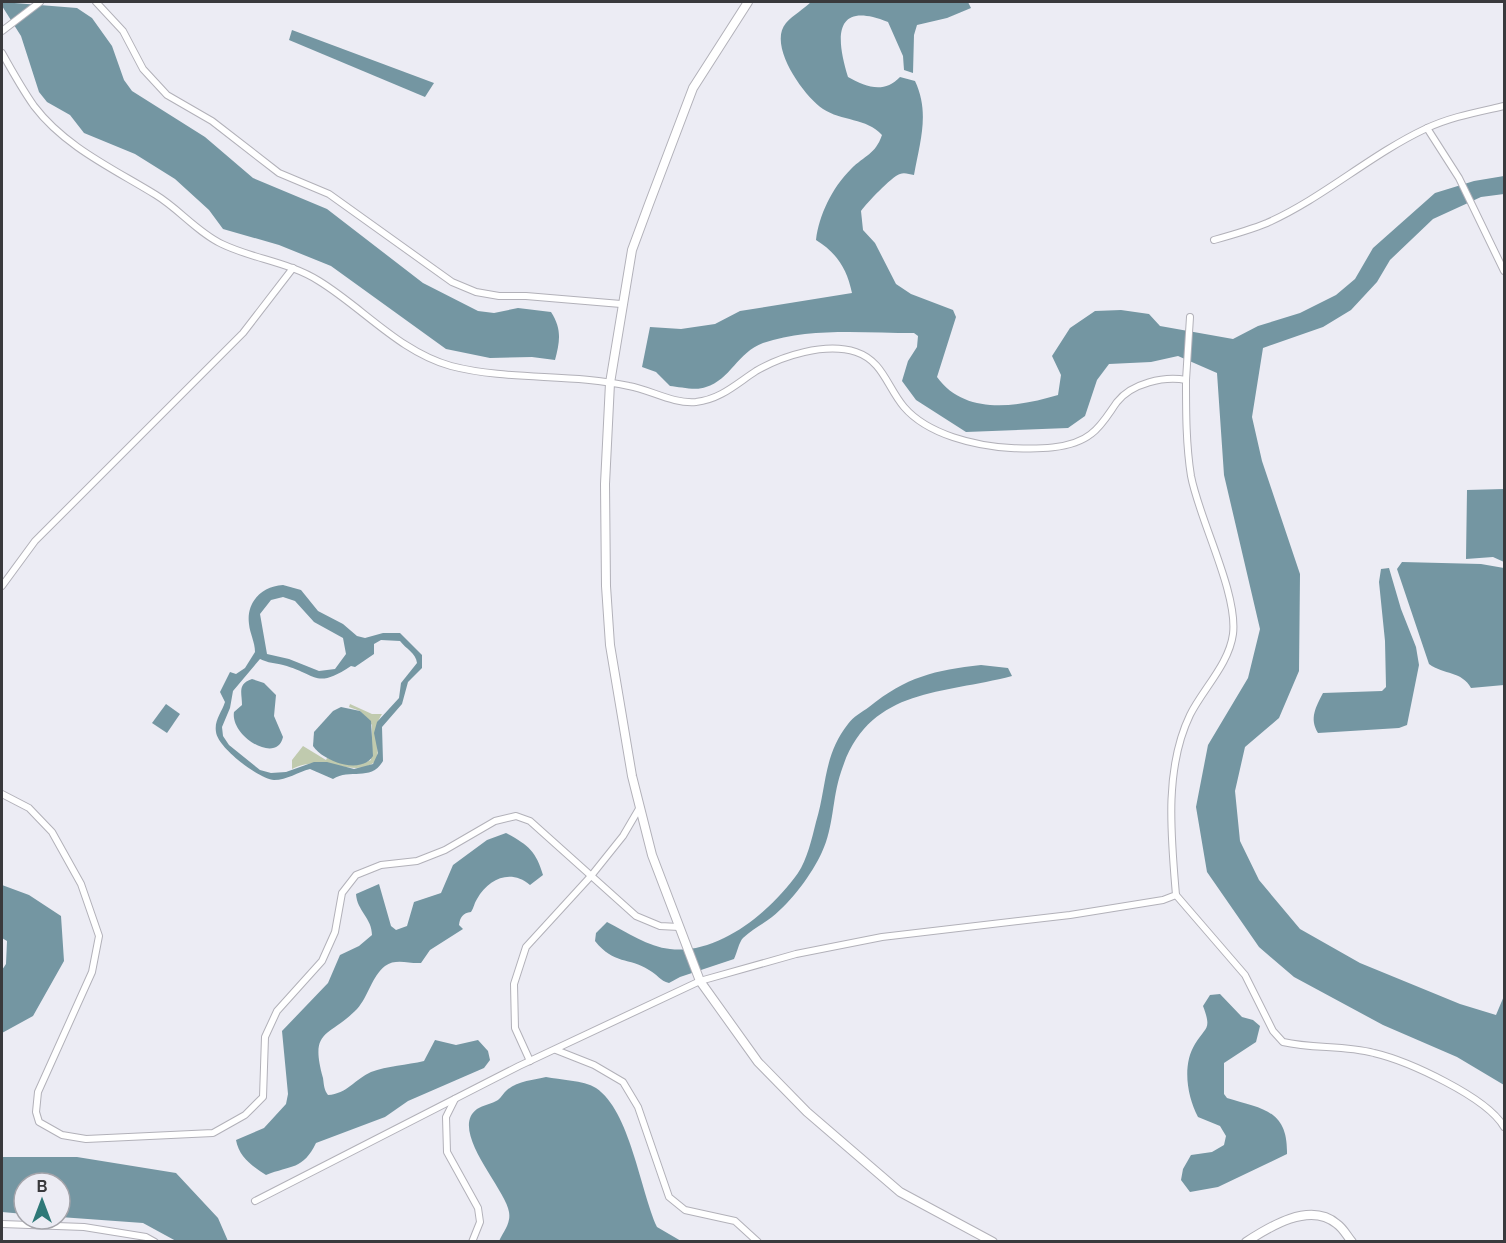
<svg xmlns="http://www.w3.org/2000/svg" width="1506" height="1243" font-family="Raleway,sans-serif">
	<rect width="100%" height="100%" fill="#ececf4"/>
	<path fill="#c0caae" d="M350 704 372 714H382C369 734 382 743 376 761 354 780 326 752 292 769V760L303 746 326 760 327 758C347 764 351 769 371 760L372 725 360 711 349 707Z"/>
	<g fill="#7496a2" fill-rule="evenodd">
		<path d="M2 2 77 8 92 18 112 46 124 80 132 91 205 137 253 178 327 209 423 283 478 311 494 313 518 308 551 312C562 329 560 341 555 360L532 357 490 358 446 349 331 266 279 245 223 229 209 210 175 179 135 154 84 133 70 115 47 102 39 92 21 36 2 6Z"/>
		<path d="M811 2H968L971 8 947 18 917 25 914 35 913 73 904 70 903 56 888 22C833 0 836 38 848 77 866 87 884 94 900 77L915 81C930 113 920 141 914 175 909 174 904 172 900 174 891 177 867 203 861 211L863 230 875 243 896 284 911 294 953 310 956 317 937 377C965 416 1018 407 1058 395L1061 375 1052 356 1070 328 1095 311 1121 310 1149 314 1160 326 1233 339 1258 326 1300 313 1336 295 1355 279 1373 248 1435 193 1474 181 1504 176V194L1481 197 1433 219 1390 260 1377 282 1351 310 1323 327 1263 348 1252 417 1262 461 1300 574 1299 671 1279 718 1245 747 1235 791 1240 841 1259 880 1300 929 1360 963 1460 1004 1496 1015 1504 996V1085L1457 1057 1383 1025 1294 977 1259 947 1207 872 1196 807 1208 745 1248 678 1260 629 1224 475 1217 373 1178 356 1151 362 1109 364 1097 380 1085 416 1068 428 966 432 916 400 902 381 908 361 917 347 918 336 914 333C865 333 810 327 763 343 738 352 730 380 706 387 697 391 680 387 670 386L656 372 642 367 650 327 681 329 715 324 740 311 852 293C847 269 837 253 816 240 819 215 832 188 851 169 865 155 875 155 882 135 867 118 841 121 823 109 804 96 767 45 786 23 793 15 804 9 811 2Z"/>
		<polygon points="292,30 434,83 425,97 289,40"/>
		<polygon points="1504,489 1504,562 1493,557 1466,559 1467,490"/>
		<path d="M1402 562 1481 564 1504 568V685L1471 688C1462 671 1444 675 1429 664L1397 569Z"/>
		<path d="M1389 568 1401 609 1416 647 1419 665 1407 725 1399 728 1318 733C1309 718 1316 707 1323 693L1382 691 1386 687 1385 641 1379 582 1381 569Z"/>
		<path d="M283 585 301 590 318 611 343 624 357 636 365 638 383 633H400L422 655V668L408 682 402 704 382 727 383 761C371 782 350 768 333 779L310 769C298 772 287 780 274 780 259 779 218 748 216 732 214 720 222 712 225 702L220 692 230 672 236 674 245 668 255 652C255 642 250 634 249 624 246 602 262 586 283 585ZM283 597 295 601 314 622 343 638 346 654 335 669 319 671 289 659 267 654 260 614 271 600ZM381 640 400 641C406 649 416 653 417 663L401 683 399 698 377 722 374 733 378 753 373 764 354 769 327 762H314L286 772 271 773 260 770 229 745 223 736 222 727 230 708 233 691 260 659C268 663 275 663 283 665 317 674 315 690 351 666L355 667 374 654V644Z"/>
		<path d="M981 665 1008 668 1012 676C940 695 868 687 841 772 832 798 834 827 822 852 812 874 792 901 772 917 763 924 751 930 743 938 739 942 737 953 734 959L680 977 669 983C660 981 657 974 649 970 629 957 614 965 595 941L596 933 607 922C627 932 648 947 670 949 719 955 771 911 798 873 807 860 812 838 816 822 827 786 823 756 848 724 853 717 862 712 869 707 906 677 935 670 981 665Z"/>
		<path d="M252 679 264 683 276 695 274 716 283 737C277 765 230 736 234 712L242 705C242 693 237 684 252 679Z"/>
		<polygon points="166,704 180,714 167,733 152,723"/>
		<path d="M341 707 360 711 371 721 373 756C361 775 324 762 313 746L314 732 333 711Z"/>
		<path d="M506 833C528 845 536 851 543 875L530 885C511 869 489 878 477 899 474 903 474 908 471 912 463 913 460 917 459 925L463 929 430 950 421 963C409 964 396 958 385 966 372 976 368 997 357 1009 329 1038 309 1028 323 1078 324 1085 324 1090 328 1095 347 1094 355 1079 371 1072 387 1066 407 1065 424 1061L435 1040 456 1045 478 1040 488 1051 490 1060 484 1068 408 1101 385 1117 316 1143C303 1170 291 1165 266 1175 252 1166 239 1157 236 1140L264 1128 286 1104 288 1094 282 1031 328 983 340 955 359 946 372 935C372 918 357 911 356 894L379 884 391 926 396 930 407 926 414 902 441 893 453 865 487 840Z"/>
		<polygon points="2,885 29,895 61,916 64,961 33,1016 2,1033 2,970 6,964 7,941 2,938"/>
		<path d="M1220 994 1242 1017 1253 1020 1260 1026 1256 1042 1224 1063V1094L1227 1098C1263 1109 1288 1110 1287 1154L1218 1187 1190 1192 1181 1180 1183 1169 1191 1155 1212 1152 1224 1145 1226 1136 1220 1126 1198 1117C1187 1096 1182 1065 1195 1044 1206 1026 1212 1030 1203 1006L1210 995Z"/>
		<path d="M546 1077C560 1080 583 1080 596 1088 630 1111 640 1189 657 1227L681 1241H499C504 1231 511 1223 509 1212 506 1189 448 1130 477 1109 483 1105 492 1104 498 1100 502 1097 503 1093 507 1090 517 1081 534 1080 546 1077Z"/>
		<polygon points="2,1157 77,1157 176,1173 218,1218 228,1241 176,1241 143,1223 60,1217 60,1183 24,1183 24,1214 2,1212"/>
	</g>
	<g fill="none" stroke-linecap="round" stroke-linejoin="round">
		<g stroke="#b2b1b9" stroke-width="8">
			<g id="minor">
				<polyline points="96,2 123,31 143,69 167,95 212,121 279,173 329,194 452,282 476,292 499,296 526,296 621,304"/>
				<polyline points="2,31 40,2"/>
				<path d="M2 53C12 71 22 89 34 106 65 147 114 169 156 195 179 209 197 232 222 244 253 259 289 262 319 281 363 308 400 352 451 366 509 381 571 373 629 386 651 390 673 404 696 402 721 399 736 384 756 371 782 356 825 342 856 352 883 361 887 387 904 407 928 435 976 446 1011 448 1036 449 1071 450 1091 434 1102 426 1109 413 1117 402 1132 383 1164 376 1186 380 1186 412 1186 445 1191 476 1199 519 1238 593 1233 634 1229 664 1203 689 1190 715 1164 769 1171 836 1176 895L1163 900 1070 915 882 937 796 954 700 981 519 1066 255 1201"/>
				<polyline points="1427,128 1459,178 1504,271"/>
				<path d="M1214 240C1232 235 1250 230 1267 223 1323 198 1370 155 1425 129 1450 117 1478 112 1504 106"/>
				<polyline points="1186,380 1190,317"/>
				<polyline points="2,586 35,541 243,333 293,268"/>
				<polyline points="2,794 29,808 52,832 81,884 99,936 92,972 38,1092 36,1112 39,1122 62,1135 86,1139 213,1133 245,1115 263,1097 265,1037 277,1011 322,961 335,932 342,893 356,875 381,865 417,861 445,850 495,821 516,816 530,821 636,916 660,926 679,927"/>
				<path d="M1176 895 1245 975 1273 1031 1283 1042C1313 1049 1344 1045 1374 1053 1408 1061 1487 1097 1504 1127"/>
				<polyline points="556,1050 594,1065 623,1082 638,1107 669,1197 685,1210 735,1221 758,1242"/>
				<polyline points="530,1061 515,1028 514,984 526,947 591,876 623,836 640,807"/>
				<polyline points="455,1099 446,1117 447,1152 478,1208 480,1222 472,1242"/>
				<polyline points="2,1224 84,1227 146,1237 155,1242"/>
			</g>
		</g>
		<g stroke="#b2b1b9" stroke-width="10">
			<g id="tertiary">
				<polyline points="748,2 693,88 649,204 632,250 610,383 605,484 606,586 610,645 632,776 652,855 700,981 758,1062 807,1112 900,1192 993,1242"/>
				<path d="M1246 1242C1269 1227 1310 1201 1337 1224 1343 1228 1347 1236 1352 1242"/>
			</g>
		</g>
		<use href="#minor" stroke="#fff" stroke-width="6"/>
		<use href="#tertiary" stroke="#fff" stroke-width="8"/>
	</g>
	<rect width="1506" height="1243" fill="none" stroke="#39393c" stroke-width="6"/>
	<g transform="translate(42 1201)"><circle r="28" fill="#ececf4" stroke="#a4a4aa" stroke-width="1.5"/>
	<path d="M0-4.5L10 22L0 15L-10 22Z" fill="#2e7877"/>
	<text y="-9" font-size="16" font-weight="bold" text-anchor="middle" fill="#39393c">B</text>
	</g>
</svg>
